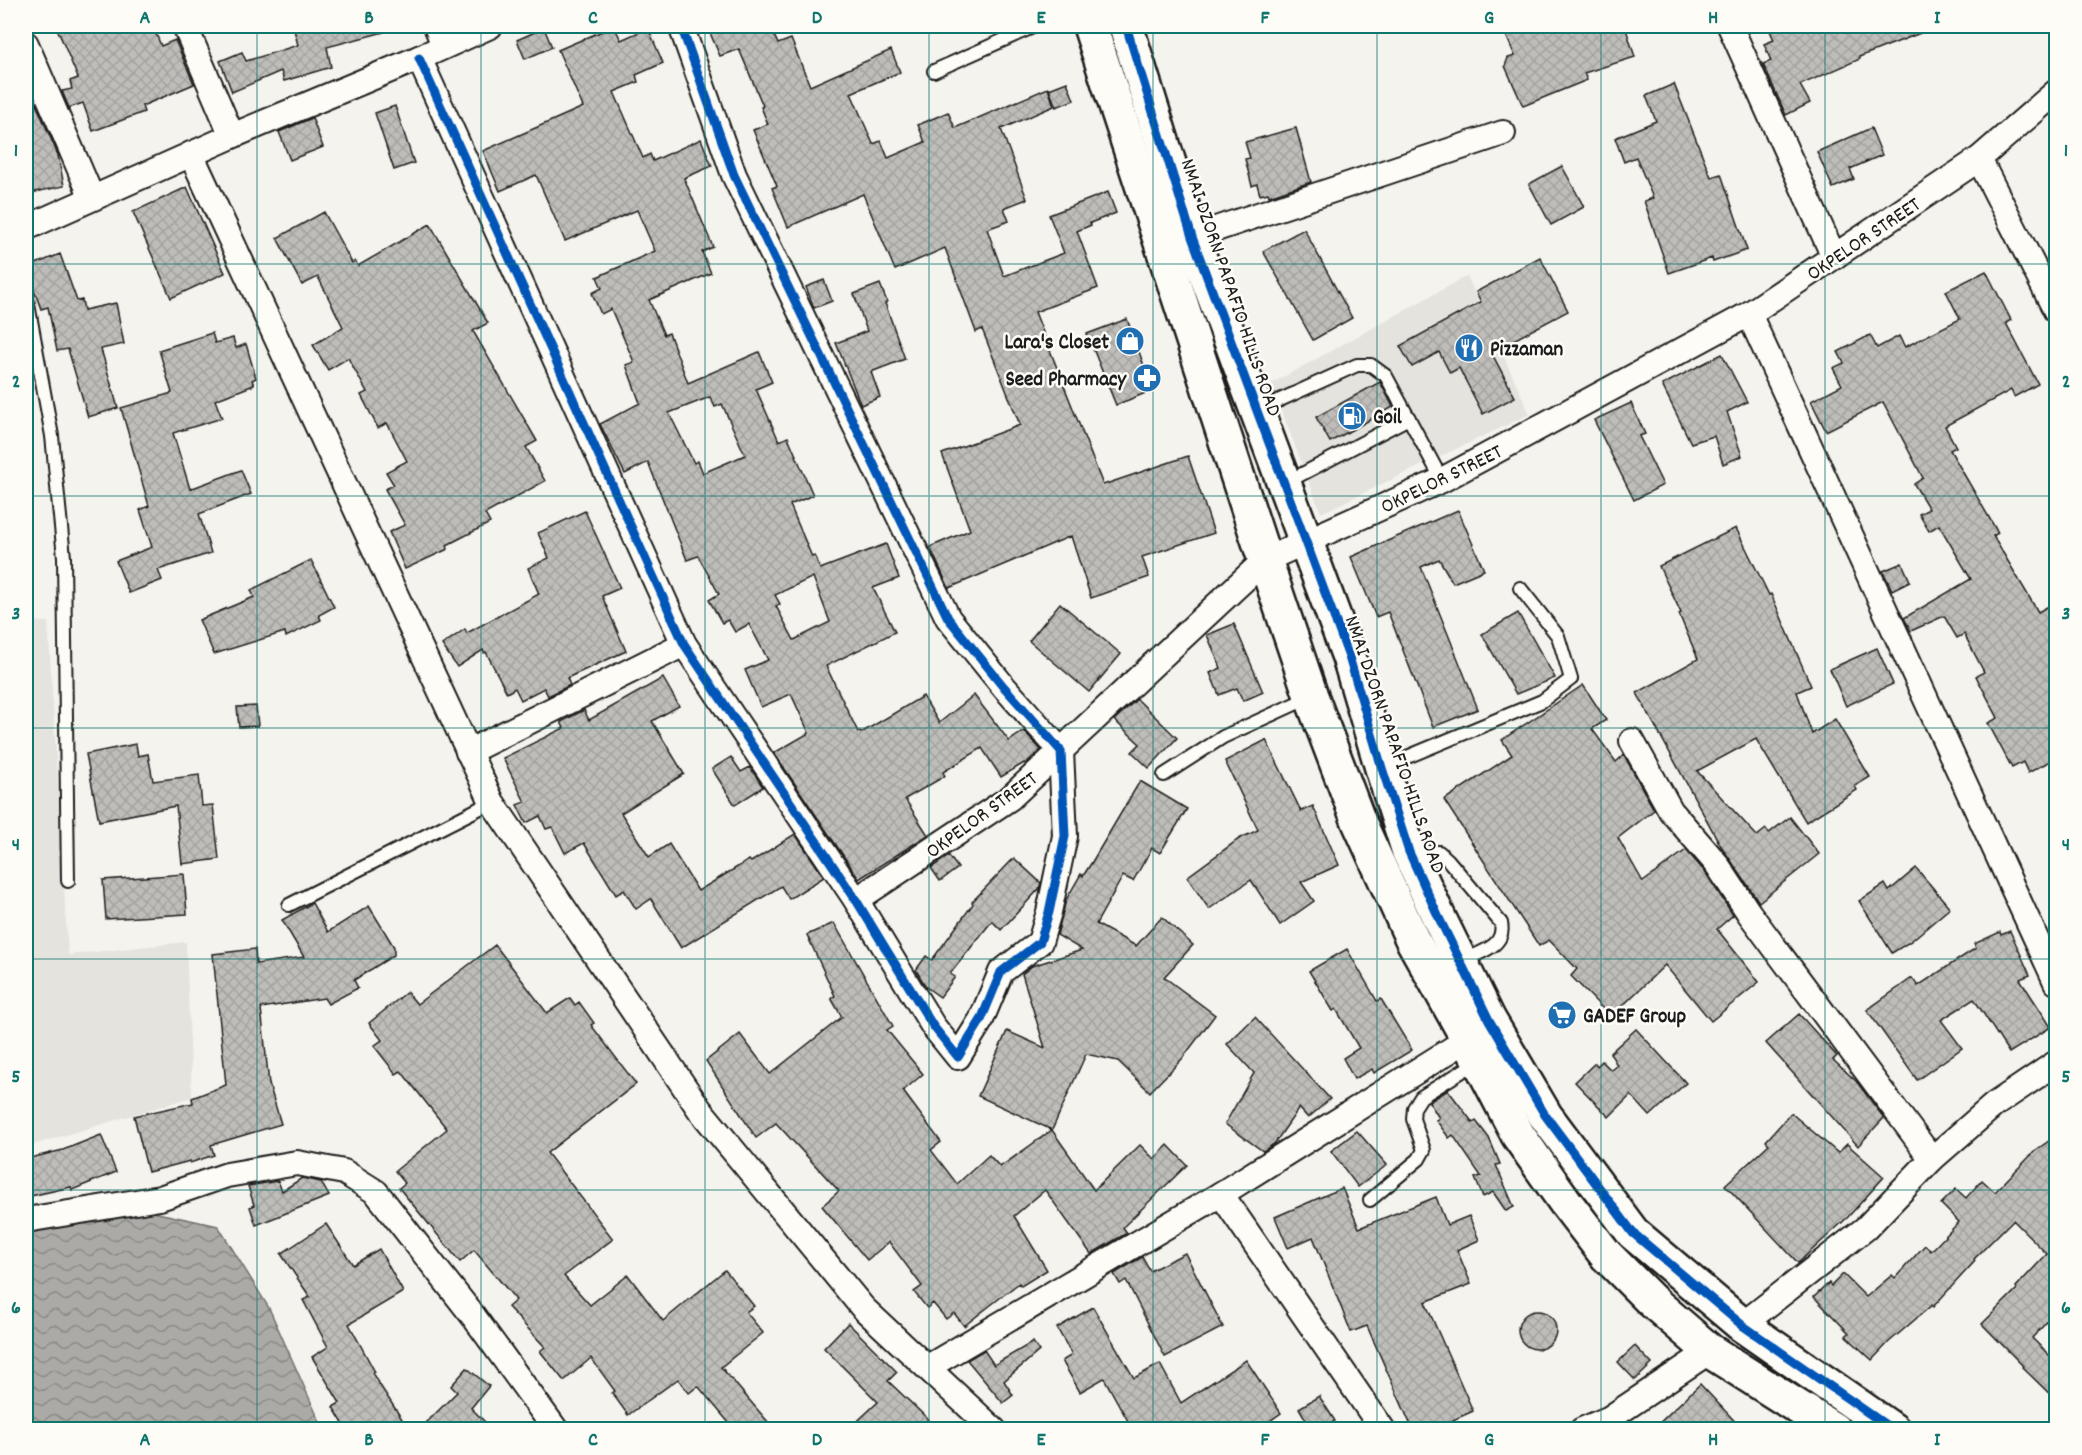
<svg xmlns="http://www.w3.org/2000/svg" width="2082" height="1455" font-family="Dekko,sans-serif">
	<defs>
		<pattern id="water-waves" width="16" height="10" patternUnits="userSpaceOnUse" patternTransform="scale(1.5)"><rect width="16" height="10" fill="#abaaa6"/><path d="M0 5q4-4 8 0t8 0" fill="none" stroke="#8a8a86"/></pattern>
		<pattern id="building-cross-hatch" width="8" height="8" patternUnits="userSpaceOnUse" patternTransform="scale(1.5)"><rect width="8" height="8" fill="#bebdba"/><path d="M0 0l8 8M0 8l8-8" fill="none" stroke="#a3a29f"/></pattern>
	</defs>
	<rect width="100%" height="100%" fill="#f4f3ee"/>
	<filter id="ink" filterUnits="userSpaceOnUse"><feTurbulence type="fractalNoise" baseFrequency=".0167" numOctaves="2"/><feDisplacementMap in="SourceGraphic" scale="12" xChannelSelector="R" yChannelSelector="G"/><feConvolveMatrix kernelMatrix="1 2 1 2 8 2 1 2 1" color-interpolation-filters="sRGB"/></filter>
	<g filter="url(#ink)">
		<g fill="#e4e3de">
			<polygon points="1467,276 1530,414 1321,513 1271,384"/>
			<polygon points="26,621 48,622 68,955 186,942 192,1097 26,1147"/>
		</g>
		<polygon fill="url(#water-waves)" stroke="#72716f" stroke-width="1.5" points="93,1209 153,1212 218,1226 269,1308 323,1429 26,1430 26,1221"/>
		<g fill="url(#building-cross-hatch)" stroke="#1c1c1c" stroke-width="1.5" fill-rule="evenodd">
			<polygon points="56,26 153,26 161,46 175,40 194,84 142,106 144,112 93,131 83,103 69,108 62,91 72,89 70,81 78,78"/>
			<polygon points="293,26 383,26 384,32 327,47 331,67 284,81 281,71 232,92 220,61 242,52 246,61 298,45"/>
			<path d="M614 26 621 40 648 28 663 63 636 75 638 82 614 92 643 158 650 154 653 161 701 139 712 166 684 178 713 247 702 252 711 273 649 300 664 335 669 333 688 383 759 352 772 382 756 389 779 441 788 437 813 495 790 505 812 557 815 556 820 569 886 544 899 578 873 588 895 632 826 666 858 732 860 731 861 733 923 696 939 723 974 695 1009 741 1024 731 1041 750 1025 764 1024 763 1001 777 982 748 943 772 945 776 905 799 928 835 859 879 774 753 809 733 791 694 761 707 745 670 768 660 749 624 735 632 728 620 722 623 709 600 719 594 698 556 687 560 648 462 625 474 600 424 640 403 626 365 634 362 611 309 601 314 592 293 602 288 597 277 655 251 637 210 565 241 536 175 500 191 483 151 583 107 558 50ZM710 397 715 407 722 404 745 455 703 473 698 461 694 463 669 413ZM813 577 830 622 794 640 776 606 780 604 775 595Z"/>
			<polygon points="707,26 770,26 778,44 791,39 810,86 891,50 900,72 851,93 873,144 881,141 888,158 925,142 918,125 948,112 955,128 1048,88 1054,106 1001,129 1027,199 1004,208 1009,221 987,229 1004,276 1064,253 1049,215 1108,192 1116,213 1090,223 1091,225 1077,231 1098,288 1035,312 1103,485 1188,456 1214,533 1142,557 1149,577 1091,598 1071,536 949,588 930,547 970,530 942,454 1020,425 982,329 976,332 945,248 895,270 863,194 788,227 772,188 777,186 753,130 768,124 761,107 763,106 739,49 720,56"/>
			<polygon points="1502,26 1625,26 1635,57 1584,73 1587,80 1523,106 1505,66 1508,58 1515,56"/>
			<polygon points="1768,26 1936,26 1936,27 1859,57 1860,59 1800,85 1810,103 1786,115 1763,64 1771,61 1764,44 1774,40"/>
			<polygon points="544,28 552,47 525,59 517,40"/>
			<polygon points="1067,82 1074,100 1056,107 1049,89"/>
			<polygon points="1674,84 1711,177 1721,174 1747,250 1713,262 1712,258 1669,273 1644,201 1653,198 1636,157 1624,162 1615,138 1656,121 1646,96"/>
			<polygon points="33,97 58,155 64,186 26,194 26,99"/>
			<polygon points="395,106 414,163 394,170 375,113"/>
			<polygon points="312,118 323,147 290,160 279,132"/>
			<polygon points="1296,128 1311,182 1269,196 1268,193 1260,195 1257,184 1252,186 1245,159 1250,158 1245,142"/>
			<polygon points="1871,128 1882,155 1850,169 1854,179 1833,188 1817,152"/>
			<polygon points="1562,166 1584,207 1551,225 1529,184"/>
			<polygon points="187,187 225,273 171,298 133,212"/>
			<polygon points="324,212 352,263 355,261 358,266 430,224 488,323 473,331 537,441 526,447 545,481 485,514 490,523 447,545 448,549 405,569 389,532 405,525 385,489 394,485 386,472 407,461 387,423 378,428 361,395 367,392 348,358 328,370 313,345 343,327 318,277 302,285 277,238"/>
			<polygon points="1304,229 1352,318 1313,340 1263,251"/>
			<polygon points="60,254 77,301 82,300 84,310 116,303 124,344 101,349 118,408 88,417 68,349 57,351 48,307 41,309 26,268"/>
			<polygon points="1540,257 1568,311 1491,352 1515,397 1483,414 1459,368 1450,373 1439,352 1412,367 1400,346 1481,302 1476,292"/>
			<polygon points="1986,271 2011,320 2006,323 2038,384 2014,397 2011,390 1945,426 1956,447 1950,450 1998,533 1993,536 2038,612 2056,602 2056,743 2049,747 2056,758 2028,773 2023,762 2012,768 1988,723 1998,718 1976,676 1984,672 1964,634 1957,638 1944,616 1911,631 1904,618 1971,579 1939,525 1929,531 1919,514 1929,509 1914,484 1923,478 1883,402 1826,431 1811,401 1842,385 1833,368 1844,363 1838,352 1870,335 1877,348 1899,336 1905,347 1960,319 1946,291"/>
			<polygon points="824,280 832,301 814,308 806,287"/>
			<polygon points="880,284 887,302 885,303 905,359 871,372 880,397 861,405 836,343 867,331 854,294"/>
			<polygon points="1127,319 1153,390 1116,405 1087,334"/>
			<polygon points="212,333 215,343 233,338 236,348 246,344 256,378 252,380 254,385 215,400 222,418 173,433 190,489 241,470 251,494 199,514 211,553 158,570 162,580 129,593 116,561 152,547 140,510 149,506 121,408 172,393 159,350"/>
			<polygon points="1722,354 1747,402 1727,412 1742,456 1723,464 1714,436 1691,443 1662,385"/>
			<polygon points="1380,382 1393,407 1330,442 1316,417"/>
			<polygon points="1631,403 1645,434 1639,436 1663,485 1634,500 1594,420"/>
			<polygon points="1458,510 1484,570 1453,583 1439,559 1421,567 1478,709 1433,727 1388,612 1376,617 1351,557"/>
			<polygon points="585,511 620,588 602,596 626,651 567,678 570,685 548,696 544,688 521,700 515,688 507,693 486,652 484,653 483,650 457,667 442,645 465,629 467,633 539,594 528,568 549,558 538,533"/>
			<polygon points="1736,528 1769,595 1771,594 1811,686 1797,692 1812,734 1835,719 1870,777 1855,786 1857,790 1806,822 1756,739 1697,771 1757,836 1766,829 1769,833 1790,817 1819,854 1759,902 1721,846 1637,693 1698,659 1679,614 1681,613 1659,566"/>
			<polygon points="311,560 334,607 319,615 321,620 286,637 285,632 214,654 199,620 254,597 251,590"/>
			<polygon points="1902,563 1910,581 1892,590 1883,571"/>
			<polygon points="1060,603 1121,654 1089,692 1029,641"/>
			<polygon points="1518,613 1555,678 1516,694 1482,634"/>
			<polygon points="1234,624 1263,692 1243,701 1237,688 1219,695 1210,673 1221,668 1207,635"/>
			<polygon points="1877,648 1893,684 1846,706 1830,669"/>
			<polygon points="663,678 679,706 652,721 684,774 621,813 649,857 669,844 698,891 749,860 751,862 795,834 824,877 789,899 781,886 681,948 651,899 636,909 624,890 616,895 584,843 565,853 552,827 546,829 540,816 526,823 517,805 525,802 503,758 564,728 561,722 584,710 589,720"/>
			<polygon points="1583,685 1606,720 1592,729 1616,762 1624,755 1654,810 1618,838 1643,882 1686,850 1705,872 1733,915 1717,929 1759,982 1711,1021 1665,965 1611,1017 1571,976 1577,969 1549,940 1539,946 1444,800 1512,755 1502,740"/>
			<polygon points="1137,699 1177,738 1149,768 1132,752 1140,744 1114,720"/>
			<polygon points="256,706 258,726 239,727 237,707"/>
			<polygon points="1266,740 1301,811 1313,806 1339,865 1301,882 1314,901 1280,925 1251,880 1209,909 1187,877 1239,839 1258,830 1225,761"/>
			<polygon points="136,744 138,756 148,754 153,781 199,775 202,806 213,805 219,859 182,864 176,806 99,821 86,754"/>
			<polygon points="731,757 741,772 750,767 763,787 735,805 712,769"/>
			<polygon points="1140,781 1187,809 1160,853 1152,848 1133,881 1123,876 1096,924 1136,946 1162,917 1193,945 1164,977 1215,1015 1182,1059 1150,1092 1118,1061 1086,1054 1052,1130 978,1096 1007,1031 1045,1048 1022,974 1032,966 1082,950 1057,935 1066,900 1081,874 1083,876 1092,862"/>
			<polygon points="949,856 958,868 940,881 931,868"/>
			<polygon points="1014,858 1041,883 1039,889 1001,930 992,921 950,974 955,977 940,997 926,987 916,970 926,956 932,960 973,904 972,902"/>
			<polygon points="1916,868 1950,908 1911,941 1892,953 1859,901 1885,884 1889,891"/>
			<polygon points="184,874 187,914 106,919 103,880"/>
			<polygon points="312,903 328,932 369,906 394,947 394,955 354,980 358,988 328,1004 324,998 261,1008 269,1084 281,1124 211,1145 214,1155 190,1163 190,1161 148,1172 134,1116 193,1103 192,1098 226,1085 213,954 255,949 256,964 304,957 282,920"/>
			<polygon points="834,923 893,1026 887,1030 923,1074 903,1091 941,1142 931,1150 957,1184 989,1155 1000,1167 1052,1130 1094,1190 1140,1145 1154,1159 1168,1145 1187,1165 1123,1227 1127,1233 1091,1254 1045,1190 1014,1216 1047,1270 1021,1286 1019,1283 964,1326 954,1313 946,1319 933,1303 927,1308 914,1292 922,1286 889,1242 867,1260 822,1206 839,1191 776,1123 756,1138 706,1061 740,1034 770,1074 842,1017 831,998 835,996 807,935"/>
			<polygon points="2010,931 2030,975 2020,979 2051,1027 2009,1053 1974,999 1941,1020 1962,1048 1917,1080 1867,1010 1912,978 1918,986 1976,948 1974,944 2000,932 2001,935"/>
			<polygon points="495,945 547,1013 570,998 575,1005 579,1002 594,1023 591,1025 636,1084 547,1153 613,1239 564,1276 590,1305 628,1275 663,1321 725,1270 754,1306 746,1312 763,1333 721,1367 775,1430 735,1430 698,1386 689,1393 678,1379 628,1415 612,1393 615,1391 591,1358 564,1381 540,1351 545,1347 508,1307 516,1300 474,1250 460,1262 399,1188 405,1183 395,1171 447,1129 401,1071 396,1074 374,1046 382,1040 369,1023 407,992 417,1004"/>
			<polygon points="1347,949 1377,1001 1381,999 1412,1050 1374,1073 1372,1069 1354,1079 1343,1058 1359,1048 1336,1009 1333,1011 1309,971"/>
			<polygon points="1799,1014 1837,1056 1833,1060 1856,1081 1884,1118 1858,1146 1766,1043"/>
			<polygon points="1255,1017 1330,1099 1308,1118 1299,1108 1275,1143 1263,1151 1225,1124 1254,1073 1227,1044"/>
			<polygon points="1636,1029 1686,1083 1650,1116 1631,1095 1609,1117 1575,1082 1595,1063 1597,1066 1602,1061 1611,1070 1617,1065 1610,1053"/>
			<polygon points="1448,1090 1473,1123 1476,1121 1489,1138 1500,1164 1496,1165 1514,1207 1506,1211 1493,1192 1483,1197 1475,1178 1481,1176 1453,1135 1449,1138 1436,1120 1439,1118 1429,1102"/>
			<polygon points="1791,1113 1838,1153 1847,1144 1884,1177 1848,1217 1798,1263 1725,1185 1769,1144 1766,1141"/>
			<polygon points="1357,1131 1387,1165 1358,1187 1331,1151"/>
			<polygon points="101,1135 116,1172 72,1190 71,1187 26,1197 26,1159 63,1150"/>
			<polygon points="2056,1136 2056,1312 2032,1338 2056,1362 2056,1400 2022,1367 2023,1366 1982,1324 2017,1289 2016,1287 2047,1254 2013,1220 1974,1259 1975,1261 1933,1307 1932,1305 1889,1342 1872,1360 1846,1336 1849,1333 1814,1297 1829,1283 1831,1286 1843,1274 1866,1297 1892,1275 1895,1278 1925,1245 1931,1251 1959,1222 1941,1204 1956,1189 1966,1198 1982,1180 1995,1192 2036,1150"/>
			<polygon points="302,1178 321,1182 329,1196 256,1225 250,1207 254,1205 248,1186 278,1181 282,1191"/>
			<polygon points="1342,1188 1359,1228 1436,1197 1447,1225 1469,1216 1479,1240 1457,1250 1471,1284 1425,1302 1473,1411 1431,1430 1413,1430 1367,1326 1351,1332 1313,1237 1288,1248 1275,1217"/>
			<polygon points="326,1224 353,1265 379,1249 403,1292 349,1324 375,1372 372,1373 409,1430 347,1430 333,1407 340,1403 312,1357 328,1347 303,1300 310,1297 281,1254"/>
			<polygon points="1185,1253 1223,1327 1165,1357 1126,1280 1120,1284 1114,1274 1142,1257 1150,1271"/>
			<polygon points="1093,1307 1134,1378 1160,1364 1181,1403 1246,1360 1281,1413 1257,1430 1133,1430 1104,1378 1080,1392 1062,1361 1072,1355 1057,1328"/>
			<circle cx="1537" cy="1330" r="19"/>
			<polygon points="848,1323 897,1372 888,1381 928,1419 918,1430 848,1430 878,1402 824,1348"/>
			<polygon points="1033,1342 1039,1351 1004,1381 1013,1395 1003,1403 967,1360 984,1350 994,1365"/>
			<polygon points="1635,1346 1652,1364 1635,1380 1618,1362"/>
			<polygon points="467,1368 489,1386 471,1408 493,1430 419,1430 457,1392 451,1386"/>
			<polygon points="1700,1384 1743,1430 1652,1430"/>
			<polygon points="1319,1396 1335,1421 1320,1430 1312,1430 1299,1408"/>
		</g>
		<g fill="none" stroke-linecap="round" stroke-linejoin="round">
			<g stroke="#1c1c1c" stroke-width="16">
				<g id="lane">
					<polyline points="934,71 1035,26"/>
					<polyline points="26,293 52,436 64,557 68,881"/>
					<polyline points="1258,410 1357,365 1371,365 1386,376 1442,480"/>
					<polyline points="1285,483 1409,418"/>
					<polyline points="1383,767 1542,701 1571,679 1558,636 1520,588"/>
					<polyline points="1164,775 1223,737 1310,697"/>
					<path d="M1410 852H1439L1448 860 1501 923C1506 947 1480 952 1462 961"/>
					<polyline points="289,905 492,802"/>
					<polyline points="1370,1200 1419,1159 1424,1150 1413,1119 1414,1108 1421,1097 1477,1062"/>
				</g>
			</g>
			<g stroke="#1c1c1c" stroke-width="28">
				<g id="street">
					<polyline points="185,26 232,136"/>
					<polyline points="436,26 444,45"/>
					<polyline points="1730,26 1834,257"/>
					<polyline points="26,44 92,198"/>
					<polyline points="419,58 684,644 856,900 933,1026 958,1057 981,1020 1001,972 1040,942 1049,912 1065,836 1061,751 1004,687 948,618 734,175 681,26"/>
					<polyline points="191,154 492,802 700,1110 863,1308 994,1430"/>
					<polyline points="1979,159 2056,311"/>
					<polyline points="26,228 232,136 419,58 490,26"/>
					<polyline points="1192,237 1503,133"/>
					<polyline points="1749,314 2056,982"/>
					<polyline points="1632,741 1671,811 1716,863 1749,913 1932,1159"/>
					<polyline points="468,752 684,644"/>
					<polyline points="856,900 1010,798 1265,560 1442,480 1749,314 1979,159 2056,92"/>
					<polyline points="1221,1194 1383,1430"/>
					<polyline points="26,1220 160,1198 227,1175 297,1163 344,1172 376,1192 474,1317 556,1430"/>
					<polyline points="1742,1325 1866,1228 1932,1159 1994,1105 2056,1063"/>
					<polyline points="928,1367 1221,1194 1468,1039"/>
					<polyline points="1582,1430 1610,1418 1710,1351"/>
				</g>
			</g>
			<g stroke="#1c1c1c" stroke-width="38">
				<g id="secondary">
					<polyline points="1090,26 1265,560 1311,696 1359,822 1412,939 1468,1039 1518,1135 1566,1203 1606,1255 1651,1300 1710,1351 1834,1430"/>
					<polyline points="1126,26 1192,237 1349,657 1382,768 1409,852 1439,918 1489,1020 1545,1115 1633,1233 1742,1325 1893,1430"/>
				</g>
			</g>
			<use href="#lane" stroke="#fdfcf7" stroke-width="12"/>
			<use href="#street" stroke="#fdfcf7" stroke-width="24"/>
			<use href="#secondary" stroke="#fdfcf7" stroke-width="33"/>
			<g stroke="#fdfcf7" stroke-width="13">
				<g id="cycleway">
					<polyline points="1126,26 1192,237 1349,657 1382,768 1409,852 1439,918 1489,1020 1545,1115 1633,1233 1742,1325 1893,1430"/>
					<polyline points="419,58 684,644 856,900 933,1026 958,1057 981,1020 1001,972 1040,942 1049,912 1065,836 1061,751 1004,687 948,618 734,175 681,26"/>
				</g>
			</g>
			<use href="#cycleway" stroke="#0057b8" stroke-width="9"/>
		</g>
	</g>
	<path fill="none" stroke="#0f766e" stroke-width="1.5" stroke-opacity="0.55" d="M257 26V1430M481 26V1430M705 26V1430M929 26V1430M1153 26V1430M1377 26V1430M1601 26V1430M1825 26V1430M26 264H2056M26 496H2056M26 728H2056M26 959H2056M26 1190H2056"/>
	<defs>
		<g id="shop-disc" transform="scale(1.5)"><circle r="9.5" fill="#1f6fb2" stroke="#fdfcf7"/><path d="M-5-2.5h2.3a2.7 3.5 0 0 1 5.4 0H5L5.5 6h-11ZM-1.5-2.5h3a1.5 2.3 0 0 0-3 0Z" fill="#fff"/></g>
		<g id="restaurant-disc" transform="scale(1.5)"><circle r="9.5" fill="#1f6fb2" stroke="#fdfcf7"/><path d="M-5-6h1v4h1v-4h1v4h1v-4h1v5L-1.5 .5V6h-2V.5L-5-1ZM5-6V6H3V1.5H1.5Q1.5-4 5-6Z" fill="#fff"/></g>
		<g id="pharmacy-disc" transform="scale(1.5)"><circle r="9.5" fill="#1f6fb2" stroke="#fdfcf7"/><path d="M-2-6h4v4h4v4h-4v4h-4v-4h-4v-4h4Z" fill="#fff"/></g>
		<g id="fuel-disc" transform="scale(1.5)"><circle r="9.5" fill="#1f6fb2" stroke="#fdfcf7"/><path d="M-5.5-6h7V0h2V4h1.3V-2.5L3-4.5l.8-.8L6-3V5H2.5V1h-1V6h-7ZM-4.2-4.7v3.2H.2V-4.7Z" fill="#fff"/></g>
		<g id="supermarket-disc" transform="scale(1.5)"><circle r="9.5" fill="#1f6fb2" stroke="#fdfcf7"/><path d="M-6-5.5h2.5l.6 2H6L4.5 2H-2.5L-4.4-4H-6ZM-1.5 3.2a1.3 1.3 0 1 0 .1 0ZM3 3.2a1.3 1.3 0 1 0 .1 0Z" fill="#fff"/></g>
	</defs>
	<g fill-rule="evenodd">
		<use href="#shop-disc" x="1130" y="341"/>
		<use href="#restaurant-disc" x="1469" y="348"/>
		<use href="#pharmacy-disc" x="1147" y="378"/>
		<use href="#fuel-disc" x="1352" y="416"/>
		<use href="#supermarket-disc" x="1562" y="1015"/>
	</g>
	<g text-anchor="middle" stroke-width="5" stroke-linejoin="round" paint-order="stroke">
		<g font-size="21" fill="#1c1c1c" stroke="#fdfcf7">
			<text transform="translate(1863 238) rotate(-34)" y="7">OKPELOR STREET</text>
			<text transform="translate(1232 287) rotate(71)" y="7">NMAI DZORN PAPAFIO HILLS ROAD</text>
			<text transform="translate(1441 478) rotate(-26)" y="7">OKPELOR STREET</text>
			<text transform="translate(1396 744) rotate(71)" y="7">NMAI DZORN PAPAFIO HILLS ROAD</text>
			<text transform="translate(981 814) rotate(-36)" y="7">OKPELOR STREET</text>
		</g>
		<g font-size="21" font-weight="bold" fill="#1c1c1c" stroke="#fdfcf7" text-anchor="start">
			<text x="1109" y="348" text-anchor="end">Lara's Closet</text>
			<text x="1490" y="355">Pizzaman</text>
			<text x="1126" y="385" text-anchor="end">Seed Pharmacy</text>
			<text x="1373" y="423">Goil</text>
			<text x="1583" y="1022">GADEF Group</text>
		</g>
	</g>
	<rect width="2082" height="1455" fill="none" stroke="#fdfcf7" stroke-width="66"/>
	<rect x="33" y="33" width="2016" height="1389" fill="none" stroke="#0f766e" stroke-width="2"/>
	<g font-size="20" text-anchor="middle" font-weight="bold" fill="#0f766e">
		<text x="145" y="23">A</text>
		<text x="369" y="23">B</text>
		<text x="593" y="23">C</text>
		<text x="817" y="23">D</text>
		<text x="1041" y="23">E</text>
		<text x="1265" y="23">F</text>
		<text x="1489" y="23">G</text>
		<text x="1713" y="23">H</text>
		<text x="1937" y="23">I</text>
		<text x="16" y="156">1</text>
		<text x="2066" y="156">1</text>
		<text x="16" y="387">2</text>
		<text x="2066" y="387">2</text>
		<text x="16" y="619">3</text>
		<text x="2066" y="619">3</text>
		<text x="16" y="850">4</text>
		<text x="2066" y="850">4</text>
		<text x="16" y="1082">5</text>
		<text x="2066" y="1082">5</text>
		<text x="16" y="1313">6</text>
		<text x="2066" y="1313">6</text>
		<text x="145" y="1445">A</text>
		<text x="369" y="1445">B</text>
		<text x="593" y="1445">C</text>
		<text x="817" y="1445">D</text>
		<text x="1041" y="1445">E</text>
		<text x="1265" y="1445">F</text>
		<text x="1489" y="1445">G</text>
		<text x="1713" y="1445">H</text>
		<text x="1937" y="1445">I</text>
	</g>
</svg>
